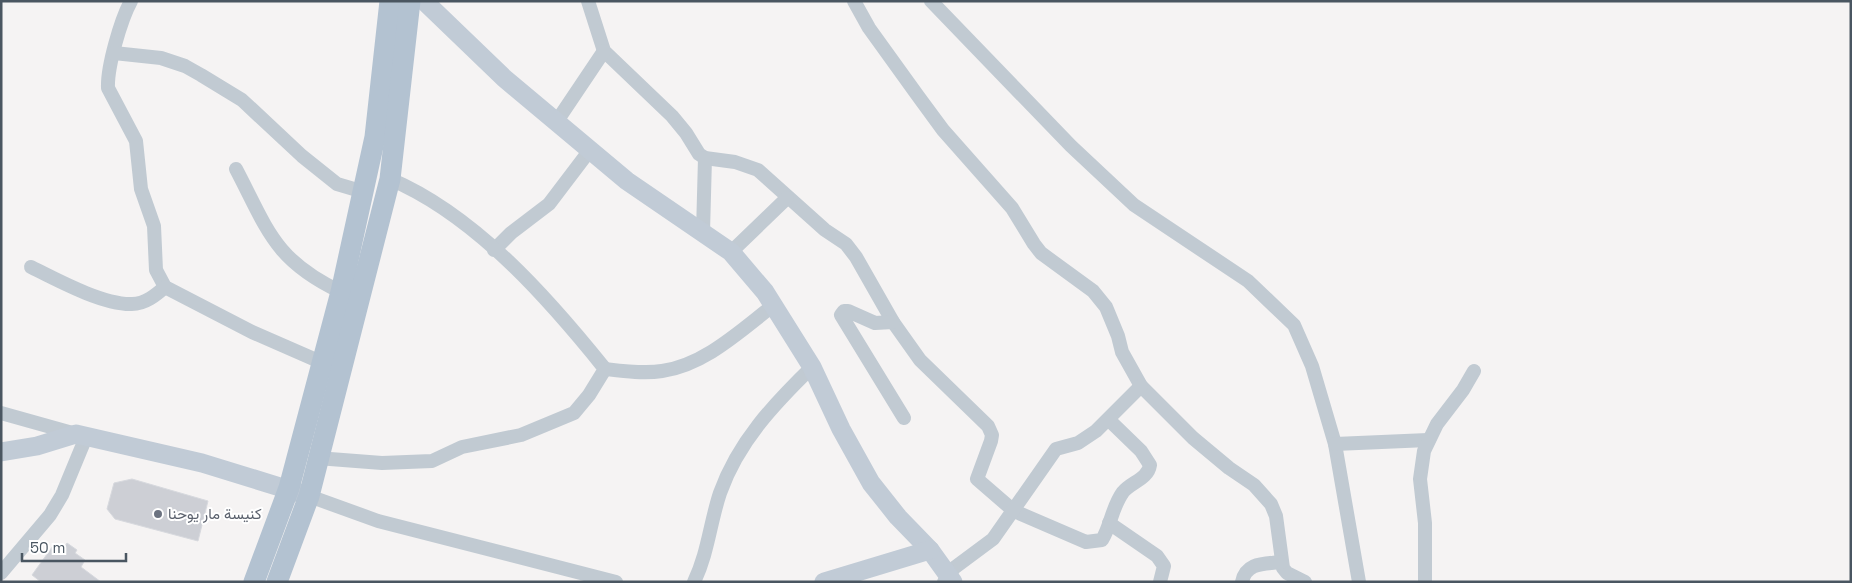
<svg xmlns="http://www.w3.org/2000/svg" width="1852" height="583" font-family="'Space Grotesk',Vazirmatn,sans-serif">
	<rect width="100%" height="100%" fill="#f5f3f3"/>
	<g fill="#cdcfd5" stroke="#d7d9de">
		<polygon points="132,479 208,501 198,541 115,519 107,509 114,483"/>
		<polygon points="55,543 63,549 67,543 77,550 75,553 85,560 81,567 101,582 41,582 32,575"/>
	</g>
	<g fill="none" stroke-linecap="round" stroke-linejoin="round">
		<g stroke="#c1cad2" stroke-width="14">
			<path d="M131 1C121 19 107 67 108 88L136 141 141 189 154 226 156 270 165 287 252 332 323 363"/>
			<path d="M588 1 604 51 672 116 686 133 699 154 705 158 735 162 758 170 825 230 846 244 856 257 893 322 920 360 988 426 992 435 991 441 977 479 1014 511 1086 542 1102 540C1111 525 1112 507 1123 492 1131 482 1148 479 1150 465L1141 451 1109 420"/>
			<polyline points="854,1 869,28 918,96 943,130 1012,208 1034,244 1041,253 1093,291 1106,307 1118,336 1122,352 1141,386 1193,438 1229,468 1254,485 1271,504 1276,516 1283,568 1287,573 1305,582"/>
			<polyline points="931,1 1071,146 1134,205 1248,281 1294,325 1312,366 1335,444 1359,582"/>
			<polyline points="114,53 161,58 185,66 201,75 242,100 302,156 337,184 364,192"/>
			<polyline points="557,121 604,51"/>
			<path d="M236 169C268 230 274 260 341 292"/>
			<polyline points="703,232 705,158"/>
			<polyline points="494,250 511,233 549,204 590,150"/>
			<polyline points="731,252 787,198"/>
			<path d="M31 267C57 280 103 305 132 304 145 304 156 295 165 287"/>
			<polyline points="893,322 875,323 848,311 844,311 841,315 904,418"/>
			<path d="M605 369C622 371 644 374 662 371 705 365 741 330 774 305"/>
			<polyline points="1,413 76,434"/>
			<polyline points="1335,444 1428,440"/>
			<path d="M317 458 382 463 432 461 462 447 521 435 574 413 589 395 605 369C548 298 475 215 390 179"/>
			<polyline points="309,496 378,521 616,582"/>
			<polyline points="1109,523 1157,556 1164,566 1160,582"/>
			<polyline points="1,573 50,515 62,495 86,437"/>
			<path d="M694 582C708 553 710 523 720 493 738 442 774 404 812 367"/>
			<polyline points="944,582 954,568 993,539 1056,449 1078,443 1096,431 1141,386"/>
			<path d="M1242 582C1246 562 1265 564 1281 562"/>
			<polyline points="1425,582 1425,523 1420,479 1424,451 1437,424 1463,390 1474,371"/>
		</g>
		<g stroke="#c1cbd6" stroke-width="19">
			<polyline points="424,1 504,78 627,181 731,252 765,292 812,367 841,429 871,483 898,517 930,550 953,582"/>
			<polyline points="1,452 37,446 76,434 202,463 309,496"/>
			<polyline points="824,582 930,550"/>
		</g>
		<g stroke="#b3c2d1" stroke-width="21">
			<polyline points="254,582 289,488 341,292 375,137 390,1"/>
			<polyline points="277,582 309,496 390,179 410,1"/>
		</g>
	</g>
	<circle fill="#6b7280" stroke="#fff" stroke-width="2" cx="158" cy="514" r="5"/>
	<g text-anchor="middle" stroke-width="4" stroke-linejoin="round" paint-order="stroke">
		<g font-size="15" fill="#5b616d" stroke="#fff" text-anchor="start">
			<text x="168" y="519">كنيسة مار يوحنا</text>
		</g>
	</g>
	<rect width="1852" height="583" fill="none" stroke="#4a5661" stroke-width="5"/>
	<path d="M22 553v8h104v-8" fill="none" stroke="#4a5661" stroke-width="2.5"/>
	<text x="30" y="553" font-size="15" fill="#4a5661" stroke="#ffffff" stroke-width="4" paint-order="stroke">50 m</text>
</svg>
